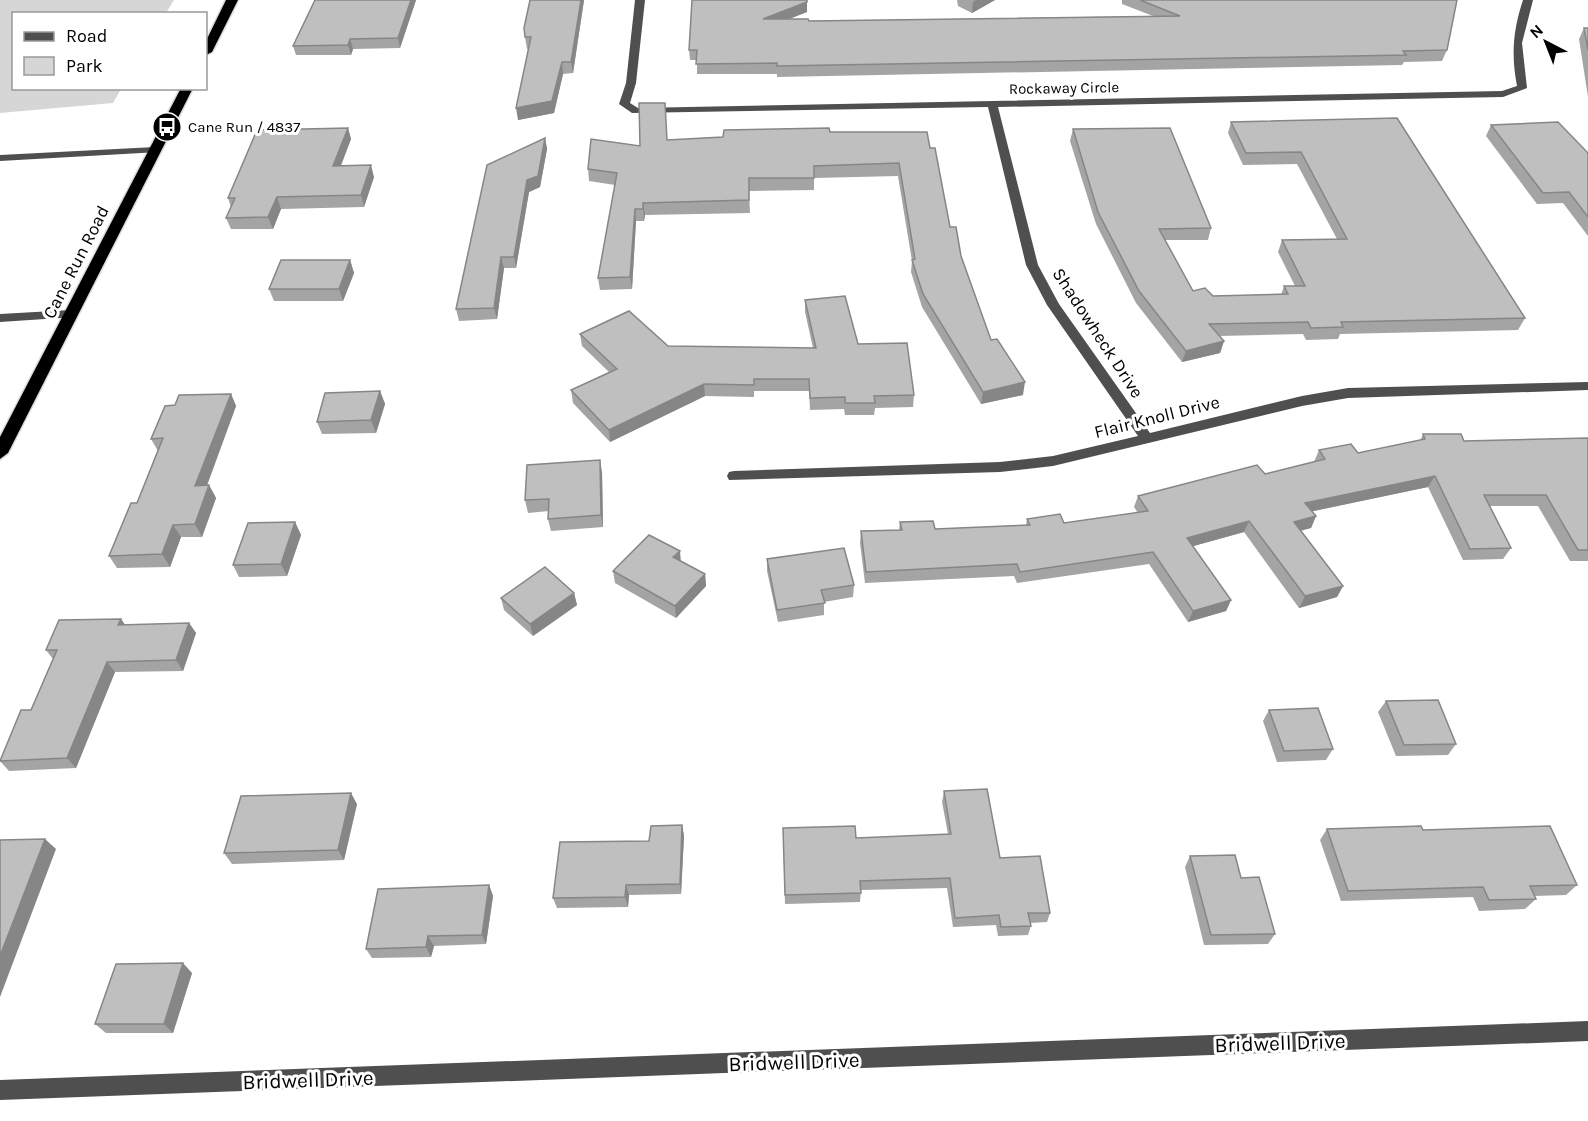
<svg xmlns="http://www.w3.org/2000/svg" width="1588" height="1121" font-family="Karla,sans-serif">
	<rect width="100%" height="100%" fill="#fff"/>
	<polygon fill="#d6d6d6" points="0,0 174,0 166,13 14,14 14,88 121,89 113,103 0,113"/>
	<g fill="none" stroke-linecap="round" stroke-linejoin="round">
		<g stroke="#dbdbdb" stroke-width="3">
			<g id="highway">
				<polygon points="226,0 238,0 212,52 206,55 206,41"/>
				<polygon points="181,88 193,88 8,453 0,459 0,437"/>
			</g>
		</g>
		<g fill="#4f4f4f" fill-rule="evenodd">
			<path d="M635 0H645L636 83 630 103 638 108 1502 91 1517 86C1511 55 1513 30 1523 0H1533L1522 43 1527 88 1503 97 998 107 1038 265 1059 304 1150 433 1302 396 1348 388 1588 382V390L1348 398 1302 406 1053 466 1000 472 729 480 727 476 729 472 734 471 1000 462 1053 456 1138 436 1047 305 1026 265 988 107 632 113 619 104 626 83Z"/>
			<polygon points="155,147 160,150 159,152 0,161 0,155"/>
			<polygon points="71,310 77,314 75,317 0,322 0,314"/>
			<polygon points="1588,1021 1588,1041 0,1100 0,1080"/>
		</g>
		<use href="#highway" fill="#000" fill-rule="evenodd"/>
	</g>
	<g fill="#a4a4a4">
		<polygon points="416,0 400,48 353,49 351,55 296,55 293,46"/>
		<polygon points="530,0 584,0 573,73 563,74 554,113 518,120 528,49 527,49 525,37"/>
		<polygon points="957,0 995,0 972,13 958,6"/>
		<polygon points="1122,0 1457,0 1447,50 1442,61 1404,62 1402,65 777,77 777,74 697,74 697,60 690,60 689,50 807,2 807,12 789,19 809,21 1153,16 1122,4"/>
		<polygon points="1584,28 1588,28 1588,97 1579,39"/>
		<polygon points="1397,118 1525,318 1518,330 1340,334 1338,339 1306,340 1303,334 1219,336 1224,341 1220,353 1182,362 1136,303 1096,224 1070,141 1073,129 1211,228 1208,240 1165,240 1193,291 1213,296 1281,295 1284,286 1295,286 1278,252 1282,240 1337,239 1297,164 1243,165 1228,133 1231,122"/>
		<polygon points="1491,125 1588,153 1588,236 1563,203 1537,204 1486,136"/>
		<polygon points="348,128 351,139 341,166 374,177 364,207 281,209 273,229 231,229 226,218 231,207 228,198"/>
		<polygon points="830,132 930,148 950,227 991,340 1023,395 981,404 922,307 911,272 912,261 898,176 814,178 814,190 749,191 750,213 645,215 644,221 636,221 632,289 600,290 598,278 615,185 589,181 588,169 640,146 667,140"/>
		<polygon points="545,138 547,149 540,187 529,192 516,268 504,268 497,319 459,321 456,309"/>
		<polygon points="350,260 354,273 343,301 274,301 269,289"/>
		<polygon points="805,300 858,344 914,395 913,407 875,408 874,415 845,415 844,409 810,410 809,391 754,391 754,397 705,396 610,442 573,403 571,390 609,372 582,346 580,334 668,346 813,348 805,312"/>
		<polygon points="380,391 385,404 376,433 322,434 317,422"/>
		<polygon points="231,394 236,406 207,486 209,485 216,498 202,537 181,537 170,567 117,568 109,556 137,503 158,451 151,439 175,405"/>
		<polygon points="1423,434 1464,441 1588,438 1588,561 1570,561 1538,506 1490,506 1511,548 1503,559 1463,560 1428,487 1312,511 1316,516 1311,528 1301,530 1343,586 1337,597 1299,608 1244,532 1193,546 1231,600 1226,611 1188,622 1149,564 1017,583 1014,576 865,583 860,543 861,531 899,530 900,522 935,529 1026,525 1027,519 1064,523 1138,513 1134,507 1138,496 1265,474 1314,462 1319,450 1358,453 1420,441"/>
		<polygon points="602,472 603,527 551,531 548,519 549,511 528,513 525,500"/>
		<polygon points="295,522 301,535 287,576 239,577 233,565"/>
		<polygon points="767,559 854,585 853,597 824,602 824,615 778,622 767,571"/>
		<polygon points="681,561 705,574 706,586 676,618 615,583 613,571"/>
		<polygon points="574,593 577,605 533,636 504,610 501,598"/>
		<polygon points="121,619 125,625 189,623 196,633 183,671 115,672 76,768 9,771 0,761 31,710 53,659 46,650"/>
		<polygon points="1386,701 1456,744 1448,755 1396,756 1378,712"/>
		<polygon points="1269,710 1333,749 1326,760 1277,762 1263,721"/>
		<polygon points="944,791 1000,858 1050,913 1047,922 1030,923 1031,926 1028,935 998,936 996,925 953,927 947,888 861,890 860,902 785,904 783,828 856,838 948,834 942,802"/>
		<polygon points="357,804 344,860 232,864 224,853"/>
		<polygon points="682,825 684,836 681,894 629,895 628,907 557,908 553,898 649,841"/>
		<polygon points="1327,829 1423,830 1577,885 1566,895 1534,896 1536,899 1525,909 1479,911 1473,897 1341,901 1320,840"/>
		<polygon points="1190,856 1241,878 1275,934 1268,944 1204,945 1185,867"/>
		<polygon points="489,885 493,896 486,944 434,946 431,957 372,958 366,949"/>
		<polygon points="192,973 173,1033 106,1033 95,1024"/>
	</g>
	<g fill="#868686">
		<polygon points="411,0 416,0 400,48 398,38"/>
		<polygon points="581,0 584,0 573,73 571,62"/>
		<polygon points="976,0 995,0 972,13 973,2"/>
		<polygon points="807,2 807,12 763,29 763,19"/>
		<polygon points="350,39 353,49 351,55 348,45"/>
		<polygon points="562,62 563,74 554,113 518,120 516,108"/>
		<polygon points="348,128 351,139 336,177 333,166"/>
		<polygon points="545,138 547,149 540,187 529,192 516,268 514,257 527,180"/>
		<polygon points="371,165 374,177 364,207 361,195"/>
		<polygon points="277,197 281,209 273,229 268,217"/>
		<polygon points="643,203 645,215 644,221 643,209"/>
		<polygon points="635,209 636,221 632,289 630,277"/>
		<polygon points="501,257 504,268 497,319 494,308"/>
		<polygon points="350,260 354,273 343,301 339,289"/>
		<polygon points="1224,341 1220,353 1182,362 1186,351"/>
		<polygon points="1025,382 1023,395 981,404 983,392"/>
		<polygon points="704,384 705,396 610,442 609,430"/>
		<polygon points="380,391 385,404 376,433 371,420"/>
		<polygon points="231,394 236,406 202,498 195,486"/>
		<polygon points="600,460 602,472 603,527 601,515"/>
		<polygon points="1435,476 1428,487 1300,514 1305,503"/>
		<polygon points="209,485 216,498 202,537 195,524"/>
		<polygon points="1316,516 1311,528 1289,534 1294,522"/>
		<polygon points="1249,521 1244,532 1183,549 1187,538"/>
		<polygon points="295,522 301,535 287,576 281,564"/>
		<polygon points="173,525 181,537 170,567 162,554"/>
		<polygon points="680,551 681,563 673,557"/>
		<polygon points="705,574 706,586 676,618 675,606"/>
		<polygon points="1343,586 1337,597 1299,608 1305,596"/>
		<polygon points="574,593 577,605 533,636 530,624"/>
		<polygon points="1231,600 1226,611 1188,622 1193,611"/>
		<polygon points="121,619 128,629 118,625"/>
		<polygon points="189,623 196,633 183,671 176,660"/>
		<polygon points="107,662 115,672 76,768 67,758"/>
		<polygon points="351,793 357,804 344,860 338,850"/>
		<polygon points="682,825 684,836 681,894 680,884"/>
		<polygon points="45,839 56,849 0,997 0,956"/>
		<polygon points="489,885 493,896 486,944 482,935"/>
		<polygon points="626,885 629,895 628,907 625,897"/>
		<polygon points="428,936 434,946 431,957 426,947"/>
		<polygon points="183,963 192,973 173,1033 164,1024"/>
	</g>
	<g fill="#bfbfbf" stroke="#868686" stroke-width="1.5">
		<polygon points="315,0 411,0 398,38 350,39 348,45 293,46"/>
		<polygon points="530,0 581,0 571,62 562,62 552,101 516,108 531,37 525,37 524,28"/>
		<polygon points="692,0 807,0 807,2 763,19 808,19 809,21 1180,16 1140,0 1457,0 1447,50 1403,51 1406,55 777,66 777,63 696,64 697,50 689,50"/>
		<polygon points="1584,28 1588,28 1588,50"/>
		<polygon points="639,103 665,103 667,140 723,137 724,130 829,128 830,132 927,132 930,148 935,148 950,227 956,227 961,256 991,340 997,339 1025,382 983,392 923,294 912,260 915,259 899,163 814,166 814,178 749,178 749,200 643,203 643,209 635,209 630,277 598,278 617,173 588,169 591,139 640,146"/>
		<polygon points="1397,118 1525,318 1341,322 1343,327 1311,328 1308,322 1209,324 1224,341 1186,351 1139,291 1098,212 1073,129 1170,128 1211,228 1159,229 1193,291 1205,288 1213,296 1288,294 1284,286 1305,286 1282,240 1347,239 1301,152 1246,153 1231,122"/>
		<polygon points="1558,122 1588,153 1588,217 1569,192 1543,193 1491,125"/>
		<polygon points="348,128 333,166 371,165 361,195 277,197 268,217 226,218 235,198 228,198 257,130"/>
		<polygon points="545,138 538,176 527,180 514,257 501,257 494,308 456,309 487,165"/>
		<polygon points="281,260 350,260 339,289 269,289"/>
		<polygon points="845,296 858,344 907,343 914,395 874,396 875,403 845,403 845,397 810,398 809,379 754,379 754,385 704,384 609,430 571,390 617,369 580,334 629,311 668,346 816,348 805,300"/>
		<polygon points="380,391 371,420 317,422 325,393"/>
		<polygon points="231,394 195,486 209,485 195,524 173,525 162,554 109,556 131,503 137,503 163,438 151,439 165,406 175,405 179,395"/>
		<polygon points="1423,434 1461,434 1464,441 1588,438 1588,550 1578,550 1546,495 1484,495 1511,548 1470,549 1435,476 1305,503 1316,516 1294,522 1343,586 1305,596 1249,521 1187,538 1231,600 1193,611 1153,552 1020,572 1017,564 866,572 861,531 902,530 900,522 933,521 935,529 1030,525 1027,519 1060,514 1064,523 1148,511 1138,496 1257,465 1265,474 1325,459 1319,450 1351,444 1358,453 1425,439"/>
		<polygon points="600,460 601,515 548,519 549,499 525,500 527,465"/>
		<polygon points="295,522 281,564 233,565 248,523"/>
		<polygon points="649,535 680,551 673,557 705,574 675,606 613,571"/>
		<polygon points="844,548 854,585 821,590 825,603 777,610 767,559"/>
		<polygon points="545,567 574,593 530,624 501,598"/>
		<polygon points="121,619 118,625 189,623 176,660 107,662 67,758 0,761 21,710 31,710 57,650 46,650 59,620"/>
		<polygon points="1438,700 1456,744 1404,745 1386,701"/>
		<polygon points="1318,708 1333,749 1284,751 1269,710"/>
		<polygon points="987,789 1000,858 1040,856 1050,913 1028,913 1031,926 1001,927 999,915 955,918 950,878 860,881 861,893 785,895 783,828 855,826 856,838 951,834 944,791"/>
		<polygon points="351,793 338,850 224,853 241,796"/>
		<polygon points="682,825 680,884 626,885 625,897 553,898 560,842 649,841 651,826"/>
		<polygon points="1421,826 1423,830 1550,826 1577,885 1530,886 1536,899 1489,900 1483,887 1348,891 1327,829"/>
		<polygon points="45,839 0,956 0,840"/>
		<polygon points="1235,855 1241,878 1259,877 1275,934 1211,935 1190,856"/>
		<polygon points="489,885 482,935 428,936 426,947 366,949 378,889"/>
		<polygon points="183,963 164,1024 95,1024 116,964"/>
	</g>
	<defs>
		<g id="bus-disc" transform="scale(1.5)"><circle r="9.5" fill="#000" stroke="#fff"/><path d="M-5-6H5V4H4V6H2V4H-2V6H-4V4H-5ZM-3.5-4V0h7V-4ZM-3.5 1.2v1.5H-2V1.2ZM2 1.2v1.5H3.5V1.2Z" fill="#fff"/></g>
	</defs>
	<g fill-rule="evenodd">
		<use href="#bus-disc" x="167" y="127"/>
	</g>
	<g text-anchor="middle" stroke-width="6" stroke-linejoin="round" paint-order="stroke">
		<g font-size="15" fill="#000" stroke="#fff">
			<text transform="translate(1064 88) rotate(-1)" y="5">Rockaway Circle</text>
		</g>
		<g font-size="15" fill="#000" stroke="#fff" text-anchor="start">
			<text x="188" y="132">Cane Run / 4837</text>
		</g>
		<g font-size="18" fill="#000" stroke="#fff">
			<text transform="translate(76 262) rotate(-63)" y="6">Cane Run Road</text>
			<text transform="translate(1098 333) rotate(57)" y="6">Shadowheck Drive</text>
			<text transform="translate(1157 417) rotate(-14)" y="6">Flair Knoll Drive</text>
		</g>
		<g font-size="21" fill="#000" stroke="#fff">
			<text transform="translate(1280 1043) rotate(-2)" y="7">Bridwell Drive</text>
			<text transform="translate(794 1062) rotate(-2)" y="7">Bridwell Drive</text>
			<text transform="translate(308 1080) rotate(-2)" y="7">Bridwell Drive</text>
		</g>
	</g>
	<rect x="12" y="12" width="195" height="78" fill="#ffffff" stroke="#999999" stroke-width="1.5"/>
	<rect x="24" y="32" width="30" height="9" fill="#4f4f4f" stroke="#999999" stroke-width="1.5"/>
	<text x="66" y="42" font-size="18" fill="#000000">Road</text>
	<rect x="24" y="57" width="30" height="18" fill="#d6d6d6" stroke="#999999" stroke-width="1.5"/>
	<text x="66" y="72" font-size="18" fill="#000000">Park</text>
	<g transform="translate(1546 42) rotate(318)" stroke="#ffffff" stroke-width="4.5" paint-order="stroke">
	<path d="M0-4.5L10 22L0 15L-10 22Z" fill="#000000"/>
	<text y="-9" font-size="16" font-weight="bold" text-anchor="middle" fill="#000000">N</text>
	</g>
</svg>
